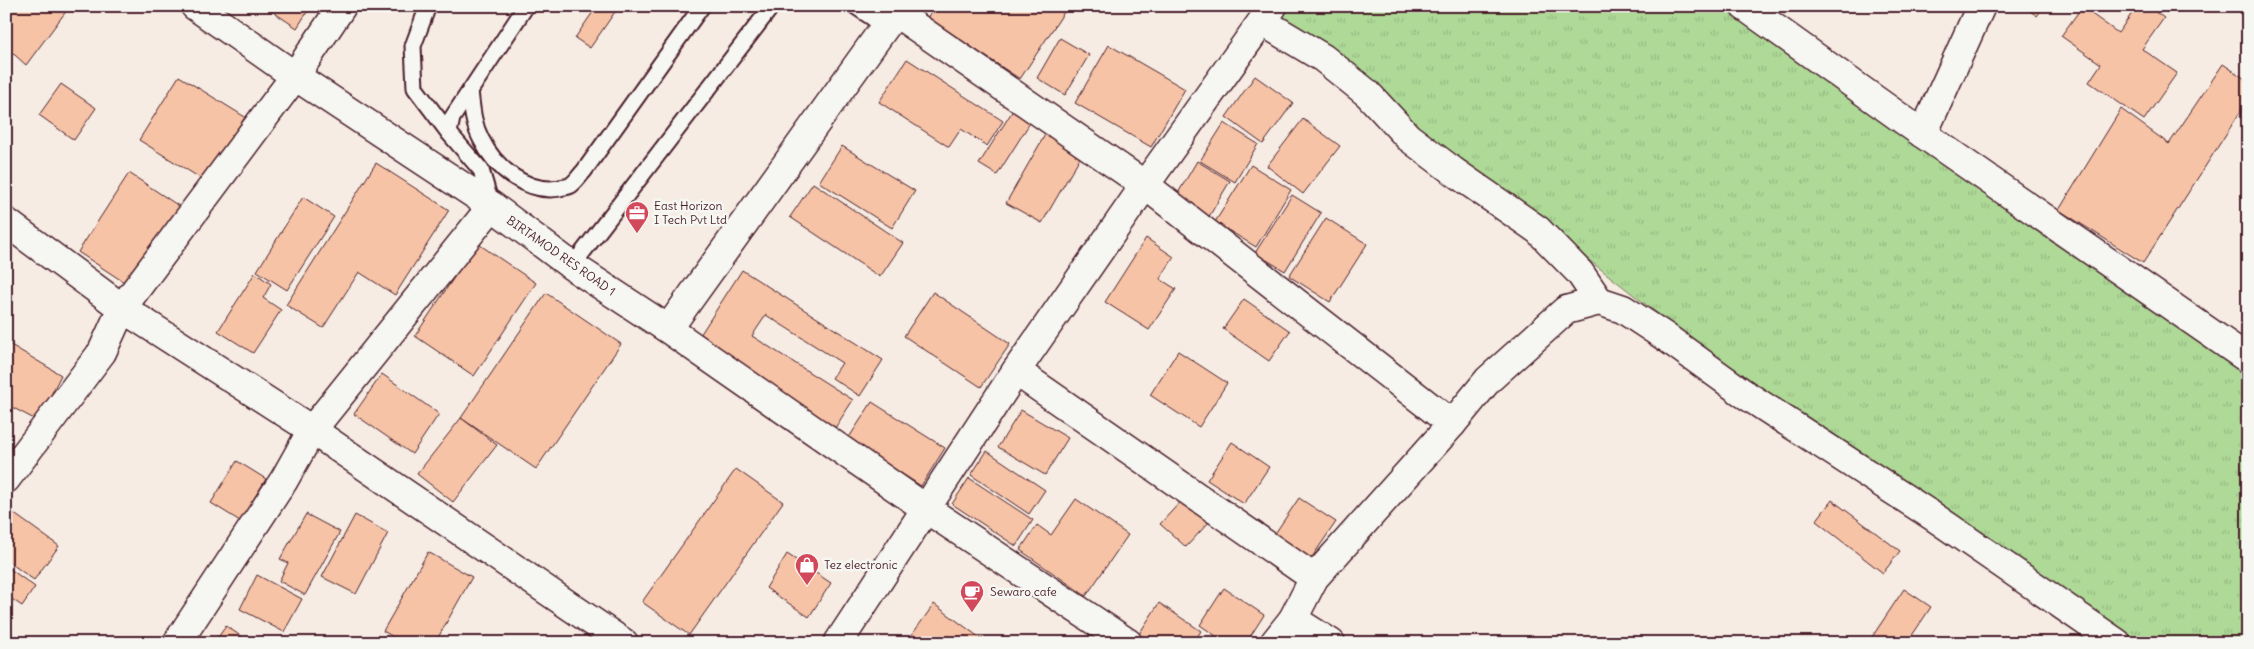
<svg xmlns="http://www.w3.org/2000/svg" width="2254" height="649" font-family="Delius,sans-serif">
	<defs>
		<pattern id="grass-tufts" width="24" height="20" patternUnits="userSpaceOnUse" patternTransform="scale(1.25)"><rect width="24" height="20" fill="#aed997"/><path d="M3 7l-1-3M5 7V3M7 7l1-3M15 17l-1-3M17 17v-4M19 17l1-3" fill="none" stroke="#97ba82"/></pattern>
	</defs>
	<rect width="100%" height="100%" fill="#f6ece3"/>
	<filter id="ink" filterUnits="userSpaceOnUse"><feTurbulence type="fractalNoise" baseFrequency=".02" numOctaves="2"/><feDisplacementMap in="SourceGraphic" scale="10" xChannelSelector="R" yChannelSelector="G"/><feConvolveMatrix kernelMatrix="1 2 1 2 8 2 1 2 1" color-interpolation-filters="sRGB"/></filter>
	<g filter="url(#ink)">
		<polygon fill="url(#grass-tufts)" stroke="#7c7c61" points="1288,6 1730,6 2248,370 2248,643 2138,643 1689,338 1490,183 1266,38"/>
		<g fill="#f6c3a6" stroke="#4a1f2b">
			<polygon points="6,6 70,6 26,65 6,47 6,18 14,9"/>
			<polygon points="264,6 311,6 297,28"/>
			<polygon points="597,6 619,6 590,48 575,38"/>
			<polygon points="935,6 1068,6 1020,79 927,18"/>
			<polygon points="2023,6 2044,6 2037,16"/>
			<polygon points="2137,6 2147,6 2164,18 2142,49 2177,73 2144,120 2089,82 2101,64 2061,36 2082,7 2118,33"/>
			<polygon points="1060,38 1089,55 1065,95 1037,78"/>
			<polygon points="1109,45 1185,89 1151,147 1075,103"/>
			<polygon points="907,59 1003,121 987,146 961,129 949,147 879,102"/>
			<polygon points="2223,64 2248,81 2248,100 2143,263 2059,210 2121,109 2169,144"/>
			<polygon points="179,76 245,117 205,181 139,140"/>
			<polygon points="1255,76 1293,103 1263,144 1226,117"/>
			<polygon points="61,84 96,108 74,140 39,115"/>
			<polygon points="1015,107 1033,118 997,175 979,164"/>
			<polygon points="1303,119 1340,146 1303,194 1267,166"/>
			<polygon points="1224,123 1258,144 1235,182 1200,161"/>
			<polygon points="1046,133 1082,154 1042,223 1006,203"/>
			<polygon points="842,146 915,191 892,228 819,182"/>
			<polygon points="1197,161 1230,181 1204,225 1171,205"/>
			<polygon points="376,163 449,210 395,295 359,272 323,328 286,305"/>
			<polygon points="1251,165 1291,190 1256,247 1215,222"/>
			<polygon points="129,173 185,210 133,288 78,252"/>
			<polygon points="813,183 903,243 880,277 790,217"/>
			<polygon points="1292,195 1321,213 1285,271 1255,253"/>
			<polygon points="303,197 334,217 287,290 257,271"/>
			<polygon points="1326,218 1367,244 1330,302 1289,276"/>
			<polygon points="1146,238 1174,257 1160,279 1176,289 1149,330 1105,302"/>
			<polygon points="477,243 536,283 474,376 415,336"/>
			<polygon points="742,270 883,360 860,396 832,378 842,363 766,315 752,336 853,400 833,431 695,343"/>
			<polygon points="255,273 271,284 263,298 281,310 253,353 218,331"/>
			<polygon points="933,292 1010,344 981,387 904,336"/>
			<polygon points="546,293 621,344 536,469 461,418"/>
			<polygon points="1244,299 1290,331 1269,361 1223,329"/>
			<polygon points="6,342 61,375 38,421 6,404"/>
			<polygon points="1178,351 1227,383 1199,427 1150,395"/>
			<polygon points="382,374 439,414 412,454 354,414"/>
			<polygon points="872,402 945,448 921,486 848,439"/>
			<polygon points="1021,410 1068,438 1045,475 998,447"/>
			<polygon points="461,418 497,445 453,502 417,474"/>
			<polygon points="1232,442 1269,467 1244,504 1207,480"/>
			<polygon points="987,451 1045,490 1029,514 971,475"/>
			<polygon points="237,461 266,479 240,521 211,503"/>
			<polygon points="736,469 783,502 689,635 642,602"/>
			<polygon points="969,478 1033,520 1016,546 952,504"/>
			<polygon points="1299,498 1336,522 1310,560 1274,535"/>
			<polygon points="1076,499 1128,535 1086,596 1020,550 1037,525 1051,535"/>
			<polygon points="1183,499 1210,521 1186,547 1160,524"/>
			<polygon points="1832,500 1900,551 1883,573 1816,521"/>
			<polygon points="9,510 59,546 34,580 6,560 6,513"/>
			<polygon points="306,514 340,532 305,595 279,581 288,563 280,559"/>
			<polygon points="355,515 388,533 356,594 322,577"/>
			<polygon points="428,552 472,577 435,643 404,643 383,631"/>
			<polygon points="787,554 831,583 809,617 766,588"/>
			<polygon points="6,566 35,587 22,606 6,595"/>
			<polygon points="257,575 302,599 284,632 240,609"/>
			<polygon points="1224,588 1264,615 1246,643 1226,643 1200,625"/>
			<polygon points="1904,589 1931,607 1907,643 1868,643"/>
			<polygon points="1159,603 1201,631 1193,643 1153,643 1139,634"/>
			<polygon points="934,604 987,643 906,643"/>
			<polygon points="226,626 251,643 214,643"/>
		</g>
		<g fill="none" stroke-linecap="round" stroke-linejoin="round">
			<g stroke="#4a1f2b" stroke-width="19">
				<g id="service">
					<polyline points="428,6 413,46 415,88 449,133"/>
					<polyline points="855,6 886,27"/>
					<path d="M470 91C472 108 473 124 481 139 495 168 527 194 560 188 563 187 569 187 571 185 576 182 580 175 584 171L702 6"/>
					<polyline points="491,204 481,170 449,133 452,118 526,6"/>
					<polyline points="572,266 772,6"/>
				</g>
			</g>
			<g stroke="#4a1f2b" stroke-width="31">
				<g id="minor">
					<polyline points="195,6 295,76 492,206 572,266 668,329 925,508 1128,643"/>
					<polyline points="1744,6 1923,134 2248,359"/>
					<polyline points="896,13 1145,185 1452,424"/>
					<polyline points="1263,22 1323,58 1368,94 1408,137 1453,171 1538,230 1580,273 1599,301"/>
					<polyline points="1923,134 1981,6"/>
					<polyline points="6,222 122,308 312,430 624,643"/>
					<polyline points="668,329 900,6"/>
					<polyline points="1016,371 1314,578"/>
					<polyline points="6,479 102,352 122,308 295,76 342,6"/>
					<polyline points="1293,619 1331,643"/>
					<polyline points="177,643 284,480 312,430 492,206"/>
					<polyline points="838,643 1016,371 1145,185 1273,6"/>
				</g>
			</g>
			<g stroke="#4a1f2b" stroke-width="31">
				<polyline id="tertiary" points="1274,643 1293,619 1314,578 1452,424 1488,380 1566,310 1599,301 1623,309 1667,338 1743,393 1934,517 2117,643"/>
			</g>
			<use href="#service" stroke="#f6f6f2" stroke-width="15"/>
			<use href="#minor" stroke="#f6f6f2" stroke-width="28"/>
			<use href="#tertiary" stroke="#f6f6f2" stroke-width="28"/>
		</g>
	</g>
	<defs>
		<g id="office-pin" transform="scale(1.25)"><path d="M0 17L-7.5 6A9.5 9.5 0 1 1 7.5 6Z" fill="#d1495b" stroke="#f6f6f2"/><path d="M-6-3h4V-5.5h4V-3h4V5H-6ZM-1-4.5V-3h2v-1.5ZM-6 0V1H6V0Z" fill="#fff"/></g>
		<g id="shop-pin" transform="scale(1.25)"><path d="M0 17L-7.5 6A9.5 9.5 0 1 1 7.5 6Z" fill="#d1495b" stroke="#f6f6f2"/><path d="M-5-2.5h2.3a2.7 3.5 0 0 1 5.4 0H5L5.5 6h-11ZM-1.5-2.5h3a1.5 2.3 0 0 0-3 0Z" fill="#fff"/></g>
		<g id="cafe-pin" transform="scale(1.25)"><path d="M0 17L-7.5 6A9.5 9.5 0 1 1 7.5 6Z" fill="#d1495b" stroke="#f6f6f2"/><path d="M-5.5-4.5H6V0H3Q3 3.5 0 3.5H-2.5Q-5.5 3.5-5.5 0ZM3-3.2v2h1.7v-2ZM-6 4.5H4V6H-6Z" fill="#fff"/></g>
	</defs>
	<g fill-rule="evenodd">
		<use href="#office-pin" x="637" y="213"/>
		<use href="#shop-pin" x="807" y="565"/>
		<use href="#cafe-pin" x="972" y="592"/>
	</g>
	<g text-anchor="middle" stroke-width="5" stroke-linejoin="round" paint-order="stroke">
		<g font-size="12" fill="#4a1f2b" stroke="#f6f6f2" text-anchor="start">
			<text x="654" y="210">East Horizon<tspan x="654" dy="14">I Tech Pvt Ltd</tspan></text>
			<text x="824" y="569">Tez electronic</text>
			<text x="990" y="596">Sewaro cafe</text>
		</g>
		<g font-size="12" fill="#4a1f2b" stroke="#f6f6f2">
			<text transform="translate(561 256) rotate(35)" y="4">BIRTAMOD RES ROAD 1</text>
		</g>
	</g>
	<rect width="2254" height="649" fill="none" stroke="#f6f6f2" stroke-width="25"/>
	<rect x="12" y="12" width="2229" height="624" fill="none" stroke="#4a1f2b" stroke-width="2" filter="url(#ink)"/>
</svg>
